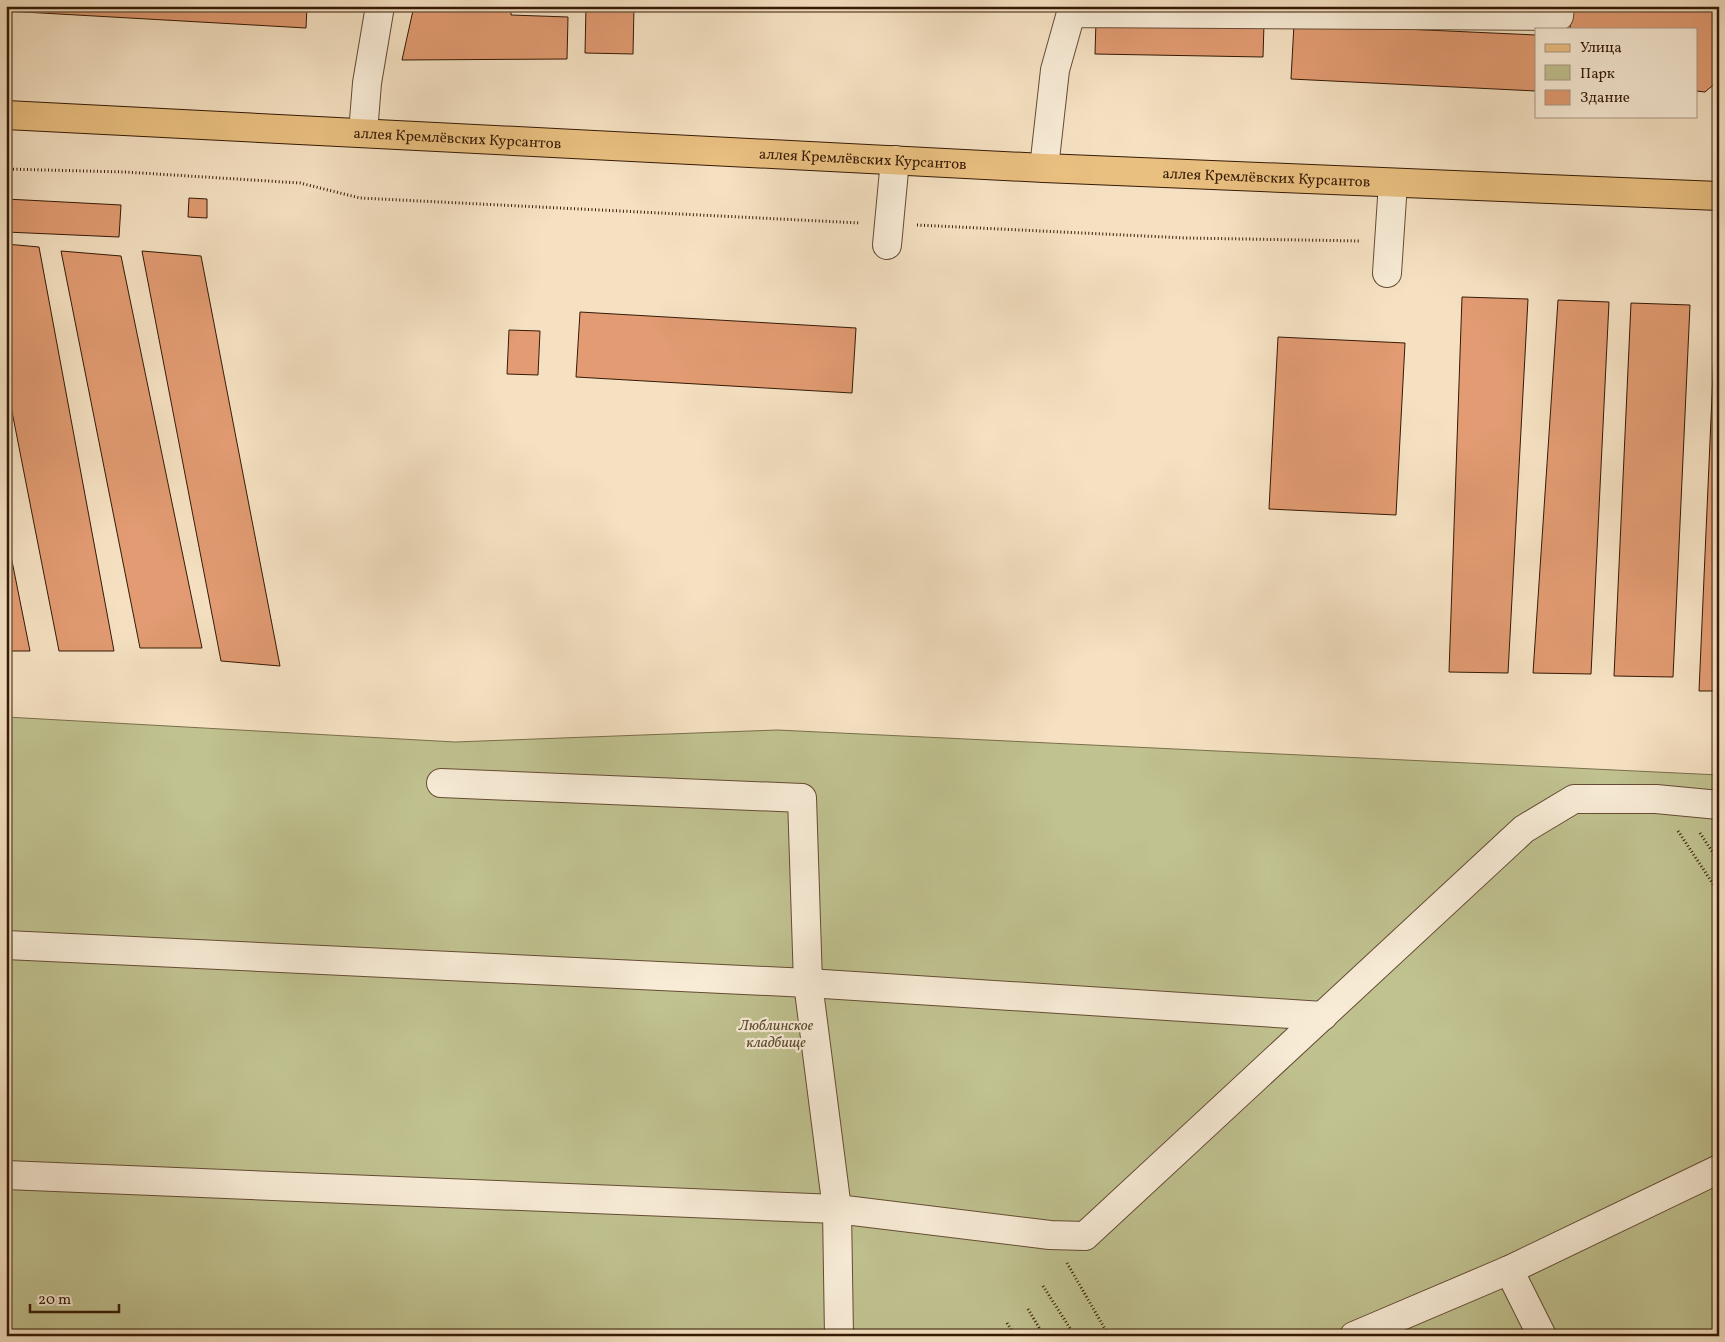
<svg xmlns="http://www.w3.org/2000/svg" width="1725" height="1342" font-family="Vollkorn,serif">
	<rect width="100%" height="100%" fill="#f5e1c2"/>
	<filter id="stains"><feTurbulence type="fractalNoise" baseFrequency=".004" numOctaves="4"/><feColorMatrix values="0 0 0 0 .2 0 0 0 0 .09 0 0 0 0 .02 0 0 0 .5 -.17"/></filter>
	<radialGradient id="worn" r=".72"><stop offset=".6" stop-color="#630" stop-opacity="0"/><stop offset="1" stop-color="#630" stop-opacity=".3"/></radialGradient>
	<polygon fill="#c0c290" stroke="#7a6e4a" points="6,717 455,742 777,730 1719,775 1719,1336 6,1336"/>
	<g fill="#e29b72" stroke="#351a05">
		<polygon points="6,6 307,6 306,28 6,11"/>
		<polygon points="414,6 511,6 511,15 568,17 567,59 402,60"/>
		<polygon points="586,6 634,6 633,54 585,53"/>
		<polygon points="1572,6 1719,6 1719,80 1705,92 1696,91 1696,29 1570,29"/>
		<polygon points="1096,20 1264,24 1263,57 1095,54"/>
		<polygon points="1294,24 1536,35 1536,91 1291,79"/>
		<polygon points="189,198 207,199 207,218 188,217"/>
		<polygon points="6,199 121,205 119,237 6,232"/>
		<polygon points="6,244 39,247 114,651 59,651 6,381"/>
		<polygon points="61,251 121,256 202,648 140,648"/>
		<polygon points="142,251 201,256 280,666 221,661"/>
		<polygon points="1462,297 1528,299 1508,673 1449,672"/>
		<polygon points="1558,300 1609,302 1591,674 1533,673"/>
		<polygon points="1631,303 1690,305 1673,677 1614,676"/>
		<polygon points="1716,305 1719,306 1719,691 1699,691"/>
		<polygon points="580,312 856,328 852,393 576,377"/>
		<polygon points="509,330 540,331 538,375 507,374"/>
		<polygon points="1278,337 1405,343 1396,515 1269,509"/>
		<polygon points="6,531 30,651 6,651"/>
	</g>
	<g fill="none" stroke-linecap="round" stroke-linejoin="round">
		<g stroke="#654c34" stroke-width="30">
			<g id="minor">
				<polyline points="363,133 367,83 380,6"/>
				<polyline points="1044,168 1055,70 1071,13 1559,16 1560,6"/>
				<polyline points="887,245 895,160"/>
				<polyline points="1387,273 1393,183"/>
				<polyline points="441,783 802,798 808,983 837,1209 839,1336"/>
				<polyline points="6,945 808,983 1323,1016"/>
				<polyline points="6,1175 837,1209 1050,1235 1085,1236 1524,829 1574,799 1656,799 1719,805"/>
				<polyline points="1509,1270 1542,1336"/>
				<polyline points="1354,1336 1509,1270 1719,1169"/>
			</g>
		</g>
		<g stroke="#351a05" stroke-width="30">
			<g id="major">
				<path id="s1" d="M6 115 1044 168 1719 196"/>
			</g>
		</g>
		<g stroke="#351a05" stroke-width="3" stroke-dasharray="1 2.5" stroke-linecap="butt">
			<polyline points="6,169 125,172 300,183 360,198 860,223"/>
			<polyline points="917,225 1186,238 1360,241"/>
			<polyline points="1678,831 1719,893"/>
			<polyline points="1700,833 1719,862"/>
			<polyline points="1067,1263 1109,1336"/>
			<polyline points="1043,1286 1075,1336"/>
			<polyline points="1028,1309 1044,1336"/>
			<polyline points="1007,1323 1015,1336"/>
		</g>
		<use href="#minor" stroke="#f8ecd7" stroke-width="28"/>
		<use href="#major" stroke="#eac081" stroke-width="28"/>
	</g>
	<g text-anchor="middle" stroke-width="4.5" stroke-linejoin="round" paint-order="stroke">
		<g font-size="15" fill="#351a05" stroke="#f8ecd7">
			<text dy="5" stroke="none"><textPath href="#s1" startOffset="452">аллея Кремлёвских Курсантов</textPath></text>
			<text dy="5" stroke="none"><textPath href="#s1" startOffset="858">аллея Кремлёвских Курсантов</textPath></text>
			<text dy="5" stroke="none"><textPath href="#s1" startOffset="1262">аллея Кремлёвских Курсантов</textPath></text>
		</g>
		<g font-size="15" font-style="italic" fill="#5f4c2f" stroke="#f8ecd7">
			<text x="776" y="1030">Люблинское<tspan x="776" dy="17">кладбище</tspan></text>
		</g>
	</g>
	<rect width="1725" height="1342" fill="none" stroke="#f5e1c2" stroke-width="25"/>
	<rect x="8" y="8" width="1710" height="1327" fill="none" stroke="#351a05" stroke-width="2.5"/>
	<rect x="12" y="12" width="1700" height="1317" fill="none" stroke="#351a05"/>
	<rect x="1535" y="28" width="162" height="90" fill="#f8ecd7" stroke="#aa9883"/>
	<rect x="1545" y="44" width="25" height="8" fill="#eac081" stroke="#aa9883"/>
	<text x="1580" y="52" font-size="15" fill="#351a05">Улица</text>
	<rect x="1545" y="65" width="25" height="15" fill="#c0c290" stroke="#aa9883"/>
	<text x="1580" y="78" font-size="15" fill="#351a05">Парк</text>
	<rect x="1545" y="90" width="25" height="15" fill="#e29b72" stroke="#aa9883"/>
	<text x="1580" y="102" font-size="15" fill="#351a05">Здание</text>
	<path d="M30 1304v8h89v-8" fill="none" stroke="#351a05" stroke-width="2.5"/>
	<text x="38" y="1304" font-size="15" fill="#351a05" stroke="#f8ecd7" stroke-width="4" paint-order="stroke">20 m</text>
	<rect width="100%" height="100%" filter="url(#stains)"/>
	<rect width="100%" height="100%" fill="url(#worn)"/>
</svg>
